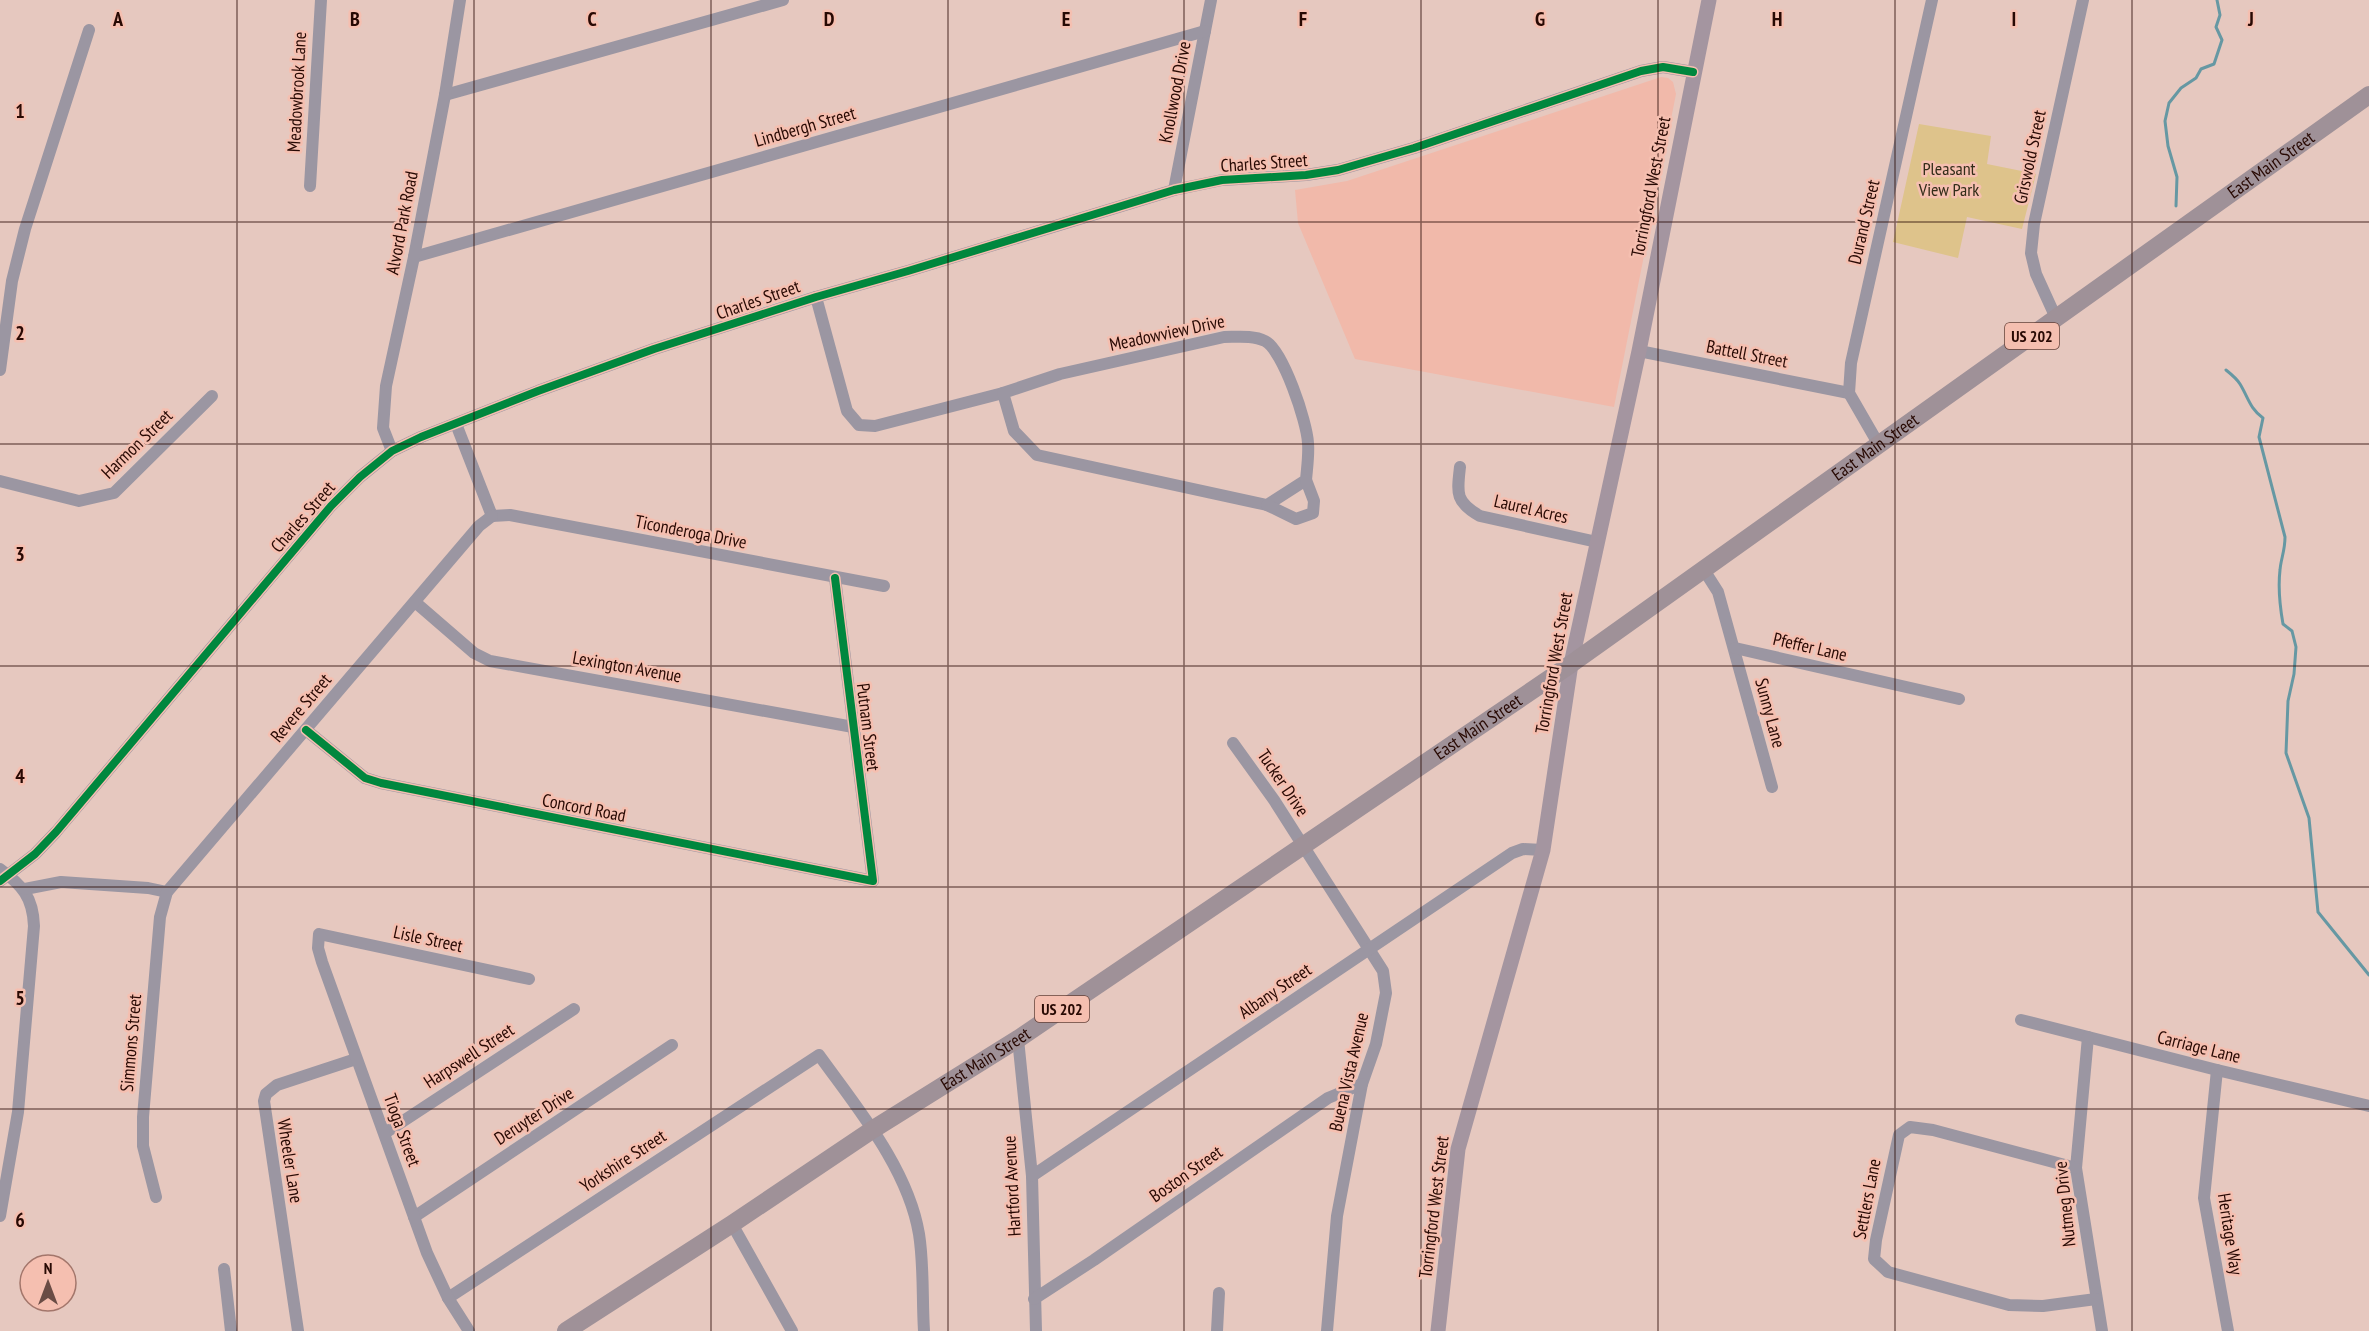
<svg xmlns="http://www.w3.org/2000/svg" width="2369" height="1331" font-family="'PT Sans Narrow',sans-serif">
	<rect width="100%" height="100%" fill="#e6c8bf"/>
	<polygon fill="#f1b9aa" points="1661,77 1668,78 1673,82 1676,94 1614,407 1355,359 1298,223 1295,190 1347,181"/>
	<polygon fill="#dec38b" points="1919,124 1991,136 1987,164 2036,174 2022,229 1967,217 1958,258 1893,242"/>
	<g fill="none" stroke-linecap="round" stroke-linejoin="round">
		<g stroke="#6698a3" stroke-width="3">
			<polyline points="2176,206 2177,177 2168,146 2165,121 2169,103 2181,88 2196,78 2201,69 2214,64 2222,40 2216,27 2220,15 2217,0"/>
			<path d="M2226 370C2231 374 2237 379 2240 384 2248 397 2250 409 2263 418L2259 437 2285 537C2285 551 2281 558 2280 570 2278 587 2280 607 2283 624L2292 631 2296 647 2294 674 2288 701 2286 753 2309 818 2318 912 2369 975"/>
		</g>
		<g stroke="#9b96a2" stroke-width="12">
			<polyline points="445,95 783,0"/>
			<polyline points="310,186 321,0"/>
			<polyline points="1174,190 1211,0"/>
			<polyline points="414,257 1205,31"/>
			<polyline points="816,297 847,411 859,425 875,426 1003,393"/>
			<polyline points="2056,318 2036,274 2031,253 2034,224 2083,0"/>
			<path d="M1224 337C1237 337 1253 335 1265 341 1283 350 1307 422 1308 443 1309 455 1307 468 1306 480L1267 505 1037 455 1014 431 1003 393 1060 374Z"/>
			<polyline points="1639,351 1849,393"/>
			<polyline points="0,370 12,281 25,229 89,30"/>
			<polyline points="456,424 492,516"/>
			<polyline points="1879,445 1849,393 1851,363 1932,0"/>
			<polyline points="392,451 383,428 386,386 414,257 445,95 460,0"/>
			<path d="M1460 467C1457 493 1455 502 1480 516L1597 542"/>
			<polyline points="0,481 79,501 114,493 212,396"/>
			<polyline points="1267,505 1296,519 1313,513 1314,501 1306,480"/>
			<polyline points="492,516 510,515 884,586"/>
			<polyline points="1704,570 1718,592 1772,787"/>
			<polyline points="415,602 474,653 490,661 853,727"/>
			<polyline points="1735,648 1959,699"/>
			<polyline points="306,730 365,778 381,783 873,881 835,578"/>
			<polyline points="1233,743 1274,800 1383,971 1386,993 1376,1044 1362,1084 1337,1216 1327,1331"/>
			<path d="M0 869C22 885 33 897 34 926L18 1112 0 1216"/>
			<polyline points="0,881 35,854 56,832 331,506 360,477 392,451 421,437 538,391 654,349 816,297 908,271 1174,190 1222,180 1306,175 1338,170 1414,148 1641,71 1663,67 1693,72"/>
			<polyline points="25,889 61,882 148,888 167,892"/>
			<polyline points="2021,1020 2217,1070 2369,1106"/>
			<polyline points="2088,1037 2076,1168 2102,1331"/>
			<polyline points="1018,1039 1032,1176 1036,1331"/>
			<polyline points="2217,1070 2204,1198 2228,1331"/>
			<polyline points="385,1133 574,1009"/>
			<polyline points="2076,1168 1933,1130 1910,1127 1899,1135 1876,1240 1874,1259 1888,1272 2009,1305 2043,1306 2096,1299"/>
			<polyline points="1032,1176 1512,853 1523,849 1543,850"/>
			<polyline points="156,1197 143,1146 143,1117 160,917 167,892 479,526 492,516"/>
			<polyline points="414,1217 672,1045"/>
			<polyline points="732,1224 792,1331"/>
			<polyline points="224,1269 231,1331"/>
			<path d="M448 1298 819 1055C857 1108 908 1168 919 1234 924 1265 922 1299 924 1331"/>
			<polyline points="1034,1299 1094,1260 1328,1098 1362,1084"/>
			<polyline points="298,1331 264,1101 266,1094 277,1085 356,1059"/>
			<polyline points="469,1331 448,1298 427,1253 322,962 318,948 319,934 529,979"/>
			<polyline points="1217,1331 1219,1293"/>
		</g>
		<polyline stroke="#a495a0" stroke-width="15" points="1438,1331 1458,1149 1543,850 1571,664 1639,351 1709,0"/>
		<path stroke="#9f9198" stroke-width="18" id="s1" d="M566 1331 732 1224 872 1130 1018 1039 1571 664 2369 95"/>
		<g stroke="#f5bfb0" stroke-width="11">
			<g id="cycleway">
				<polyline points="306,730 365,778 381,783 873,881 835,578"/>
				<polyline points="0,881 35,854 56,832 331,506 360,477 392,451 421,437 538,391 654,349 816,297 908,271 1174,190 1222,180 1306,175 1338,170 1414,148 1641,71 1663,67 1693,72"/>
			</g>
		</g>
		<use href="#cycleway" stroke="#00873e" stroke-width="8"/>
	</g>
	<path fill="none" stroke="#280903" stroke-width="1.5" stroke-opacity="0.55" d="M237 0V1331M474 0V1331M711 0V1331M948 0V1331M1184 0V1331M1421 0V1331M1658 0V1331M1895 0V1331M2132 0V1331M0 222H2369M0 444H2369M0 666H2369M0 887H2369M0 1109H2369"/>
	<g text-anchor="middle" stroke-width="5" stroke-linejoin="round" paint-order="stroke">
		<g fill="#f5bfb0" stroke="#664037" stroke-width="1.5">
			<rect x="2005" y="323" width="54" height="26" rx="4.5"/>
			<rect x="1035" y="996" width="54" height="26" rx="4.5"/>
		</g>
		<g font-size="16" font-weight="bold" fill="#280903">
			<text x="2032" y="342">US 202</text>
			<text x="1062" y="1015">US 202</text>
		</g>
		<g font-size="18" fill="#280903" stroke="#f5bfb0">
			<text transform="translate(297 92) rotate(-87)" y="6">Meadowbrook Lane</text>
			<text transform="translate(1175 92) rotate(-79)" y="6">Knollwood Drive</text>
			<text transform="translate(805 127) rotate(-16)" y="6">Lindbergh Street</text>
			<text transform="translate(2030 157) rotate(-78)" y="6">Griswold Street</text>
			<text transform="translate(1264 163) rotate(-4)" y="6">Charles Street</text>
			<text dy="6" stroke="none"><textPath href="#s1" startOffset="2066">East Main Street</textPath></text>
			<text transform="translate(1651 187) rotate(-79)" y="6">Torringford West Street</text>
			<text transform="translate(1864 222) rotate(-77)" y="6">Durand Street</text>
			<text transform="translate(402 223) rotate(-79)" y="6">Alvord Park Road</text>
			<text transform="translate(758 300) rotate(-19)" y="6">Charles Street</text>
			<text transform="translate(1167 333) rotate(-12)" y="6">Meadowview Drive</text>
			<text transform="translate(1747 354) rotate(11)" y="6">Battell Street</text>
			<text transform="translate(137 444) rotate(-44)" y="6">Harmon Street</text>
			<text dy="6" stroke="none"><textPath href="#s1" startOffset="1580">East Main Street</textPath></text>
			<text transform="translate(1531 509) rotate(13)" y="6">Laurel Acres</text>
			<text transform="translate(303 517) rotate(-49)" y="6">Charles Street</text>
			<text transform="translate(691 532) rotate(11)" y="6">Ticonderoga Drive</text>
			<text transform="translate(1810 647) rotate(13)" y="6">Pfeffer Lane</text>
			<text transform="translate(1554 663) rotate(-80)" y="6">Torringford West Street</text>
			<text transform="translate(627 667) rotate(10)" y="6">Lexington Avenue</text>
			<text transform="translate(301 708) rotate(-50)" y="6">Revere Street</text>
			<text transform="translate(1770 713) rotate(75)" y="6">Sunny Lane</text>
			<text transform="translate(868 727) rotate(83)" y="6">Putnam Street</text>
			<text dy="6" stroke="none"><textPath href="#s1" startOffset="1094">East Main Street</textPath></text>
			<text transform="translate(1283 783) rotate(56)" y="6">Tucker Drive</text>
			<text transform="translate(584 808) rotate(11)" y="6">Concord Road</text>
			<text transform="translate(428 939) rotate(12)" y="6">Lisle Street</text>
			<text transform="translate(1275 991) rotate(-34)" y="6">Albany Street</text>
			<text transform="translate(131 1043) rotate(-85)" y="6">Simmons Street</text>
			<text transform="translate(2199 1047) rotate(14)" y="6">Carriage Lane</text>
			<text transform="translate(469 1056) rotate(-33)" y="6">Harpswell Street</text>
			<text dy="6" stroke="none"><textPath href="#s1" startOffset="500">East Main Street</textPath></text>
			<text transform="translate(1349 1072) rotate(-77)" y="6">Buena Vista Avenue</text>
			<text transform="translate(534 1116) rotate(-33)" y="6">Deruyter Drive</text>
			<text transform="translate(402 1130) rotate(70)" y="6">Tioga Street</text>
			<text transform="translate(290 1161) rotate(81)" y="6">Wheeler Lane</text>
			<text transform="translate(623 1161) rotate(-33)" y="6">Yorkshire Street</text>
			<text transform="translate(1186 1174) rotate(-35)" y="6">Boston Street</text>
			<text transform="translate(1012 1186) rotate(-93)" y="6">Hartford Avenue</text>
			<text transform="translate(1867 1199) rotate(-79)" y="6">Settlers Lane</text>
			<text transform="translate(2065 1204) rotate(-96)" y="6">Nutmeg Drive</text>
			<text transform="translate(1434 1207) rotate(-83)" y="6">Torringford West Street</text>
			<text transform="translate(2230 1234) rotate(81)" y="6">Heritage Way</text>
		</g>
		<g font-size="18" fill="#322c18" stroke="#f5bfb0">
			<text x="1949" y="175">Pleasant<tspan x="1949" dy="21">View Park</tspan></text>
		</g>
	</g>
	<g font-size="20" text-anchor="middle" font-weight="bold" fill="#280903" stroke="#f5bfb0" stroke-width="5" stroke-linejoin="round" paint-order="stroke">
		<text x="118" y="26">A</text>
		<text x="355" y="26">B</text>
		<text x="592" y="26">C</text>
		<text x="829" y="26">D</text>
		<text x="1066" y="26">E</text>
		<text x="1303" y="26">F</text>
		<text x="1540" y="26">G</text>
		<text x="1777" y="26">H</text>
		<text x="2014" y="26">I</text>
		<text x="2251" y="26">J</text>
		<text x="20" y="118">1</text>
		<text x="20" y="340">2</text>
		<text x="20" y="561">3</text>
		<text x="20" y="783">4</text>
		<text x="20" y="1005">5</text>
		<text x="20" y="1227">6</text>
	</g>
	<g transform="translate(48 1283)"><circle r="28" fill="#f5bfb0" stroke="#a3766b" stroke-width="1.5"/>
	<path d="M0-4.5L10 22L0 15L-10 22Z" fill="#6a4c45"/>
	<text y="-9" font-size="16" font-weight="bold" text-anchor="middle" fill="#280903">N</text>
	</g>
</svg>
